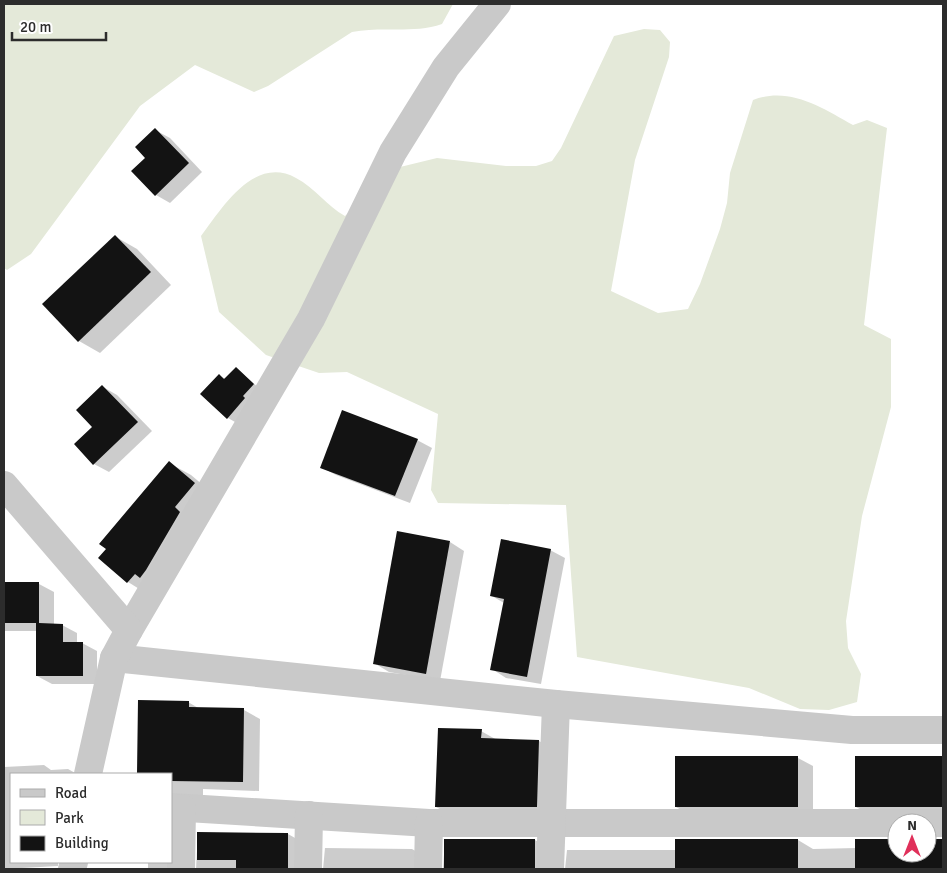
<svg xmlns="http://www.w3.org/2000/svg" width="947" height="873" font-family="Signika,sans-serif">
	<rect width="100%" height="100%" fill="#fff"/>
	<g fill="#e4e9d9">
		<path d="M4 4H453L442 24C413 34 382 26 352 32L268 86 254 92 195 65 140 106 31 254 7 270 4 268Z"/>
		<path d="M644 29 660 30 670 42 669 57 635 160 611 291 658 313 688 309 700 284 720 229 727 203 730 173 753 100C789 86 821 107 853 125L867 120 887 128 864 325 891 339V407L862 516 846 621 848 648 861 674 857 702 829 710 800 709 749 688 577 657 566 505 438 503 431 490 438 414 347 372 319 373 266 355 219 312 201 236C222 208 254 155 296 178 315 188 327 206 345 216L396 168 437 158 506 166H536L552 161 561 148 614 36Z"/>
	</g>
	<g fill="#0003">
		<polygon points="155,130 170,138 202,172 170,203 156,195 147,158"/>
		<polygon points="116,237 137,249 171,285 100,353 79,341"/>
		<polygon points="236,368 260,389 252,403 235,422 228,418 219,376 226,379"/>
		<polygon points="103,387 117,395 152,431 109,472 94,464 94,427"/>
		<polygon points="417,440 432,448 410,503 336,475 321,467"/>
		<polygon points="169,463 191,475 216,496 149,595 128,582 100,558"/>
		<polygon points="450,542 464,551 440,681 389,672 374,663"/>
		<polygon points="550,550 565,558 541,684 506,678 492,669 504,603 492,596"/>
		<polygon points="4,583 39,584 54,592 54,625 62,625 77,633 77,643 82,643 97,651 97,684 52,684 37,676 37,631 4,631"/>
		<polygon points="139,701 188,702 200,709 244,710 260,719 259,791 203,789 203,801 171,815 171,774 138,774"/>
		<polygon points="481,731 497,740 539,741 553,749 551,815 451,815 436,807"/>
		<polygon points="676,758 798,758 813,766 813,815 690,815 676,807"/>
		<polygon points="856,758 943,758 943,816 872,816 856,807"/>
		<polygon points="44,765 51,770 68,769 77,774 11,774 11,862 58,862 58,866 4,869 4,767"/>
		<polygon points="198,833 288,834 304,843 309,869 196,869"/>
		<polygon points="445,840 535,840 551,849 551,869 443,869"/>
		<polygon points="676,840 798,840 813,849 856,848 897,840 897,853 927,853 927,840 943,840 943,869 565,869 567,850 676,850"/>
		<polygon points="325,848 412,849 428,858 429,869 323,869"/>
		<polygon points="148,862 171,862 182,869 148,869"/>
	</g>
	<g fill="#131313">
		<polygon points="155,128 189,163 155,196 131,171 145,158 135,147"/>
		<polygon points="115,235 151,272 78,342 42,304"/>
		<polygon points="236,367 254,384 243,396 245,398 227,419 200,394 219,374 224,379"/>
		<polygon points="102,385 138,422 93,465 74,444 92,427 76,410"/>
		<polygon points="342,410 418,439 395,496 320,468"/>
		<polygon points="169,461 195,483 175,507 180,512 146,570 140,578 135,574 127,583 98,558 106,549 99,544"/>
		<polygon points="397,531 450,541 426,674 373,664"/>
		<polygon points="501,539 551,549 527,677 490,670 504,599 490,596"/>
		<polygon points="4,582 39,582 39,623 63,624 63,642 83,642 83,676 36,676 36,623 4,623"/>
		<polygon points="138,700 189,701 189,707 244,708 243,782 171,781 171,774 137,774"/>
		<polygon points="438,728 482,729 481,738 539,740 537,807 435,807"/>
		<rect x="675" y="756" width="123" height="51"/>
		<rect x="855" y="756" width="88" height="51"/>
		<polygon points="197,832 288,833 288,869 236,869 236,860 197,860"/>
		<rect x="444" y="839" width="91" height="30"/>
		<rect x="675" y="839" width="123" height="30"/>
		<polygon points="855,839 897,839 897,853 927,853 927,839 943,839 943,869 855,869"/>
	</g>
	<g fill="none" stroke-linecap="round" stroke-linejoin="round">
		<g stroke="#c9c9c9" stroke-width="28">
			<polyline points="129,630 311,319 393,152 446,67 497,4"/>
			<polyline points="114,658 556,704 852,730 943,730"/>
			<polyline points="171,807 429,823 943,823"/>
			<polyline points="181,869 182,808"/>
			<polyline points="308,869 309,815"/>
			<polyline points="428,869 429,823"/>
			<polyline points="550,869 556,704"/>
		</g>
		<g stroke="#c9c9c9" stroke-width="28">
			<polyline points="4,485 129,630 114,658 88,774"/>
			<polyline points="72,869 74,862"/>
		</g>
	</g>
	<rect width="947" height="873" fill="none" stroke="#2c2c2c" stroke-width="10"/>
	<rect x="10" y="773" width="162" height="90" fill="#ffffff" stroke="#ababab"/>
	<rect x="20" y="789" width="25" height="8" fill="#c9c9c9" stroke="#ababab"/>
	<text x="55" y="798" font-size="15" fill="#2c2c2c">Road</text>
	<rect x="20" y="810" width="25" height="15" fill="#e4e9d9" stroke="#ababab"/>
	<text x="55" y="823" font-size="15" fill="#2c2c2c">Park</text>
	<rect x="20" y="836" width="25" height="15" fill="#131313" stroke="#ababab"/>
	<text x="55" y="848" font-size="15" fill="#2c2c2c">Building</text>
	<g transform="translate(912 838)"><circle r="24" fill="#ffffff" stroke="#ababab"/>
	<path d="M0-4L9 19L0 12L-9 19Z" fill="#e0305a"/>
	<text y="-8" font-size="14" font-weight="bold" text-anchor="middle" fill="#2c2c2c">N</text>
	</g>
	<path d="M12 32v8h94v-8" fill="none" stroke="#2c2c2c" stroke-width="2.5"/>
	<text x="20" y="32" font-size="15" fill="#2c2c2c" stroke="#ffffff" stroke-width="4" paint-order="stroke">20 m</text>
</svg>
